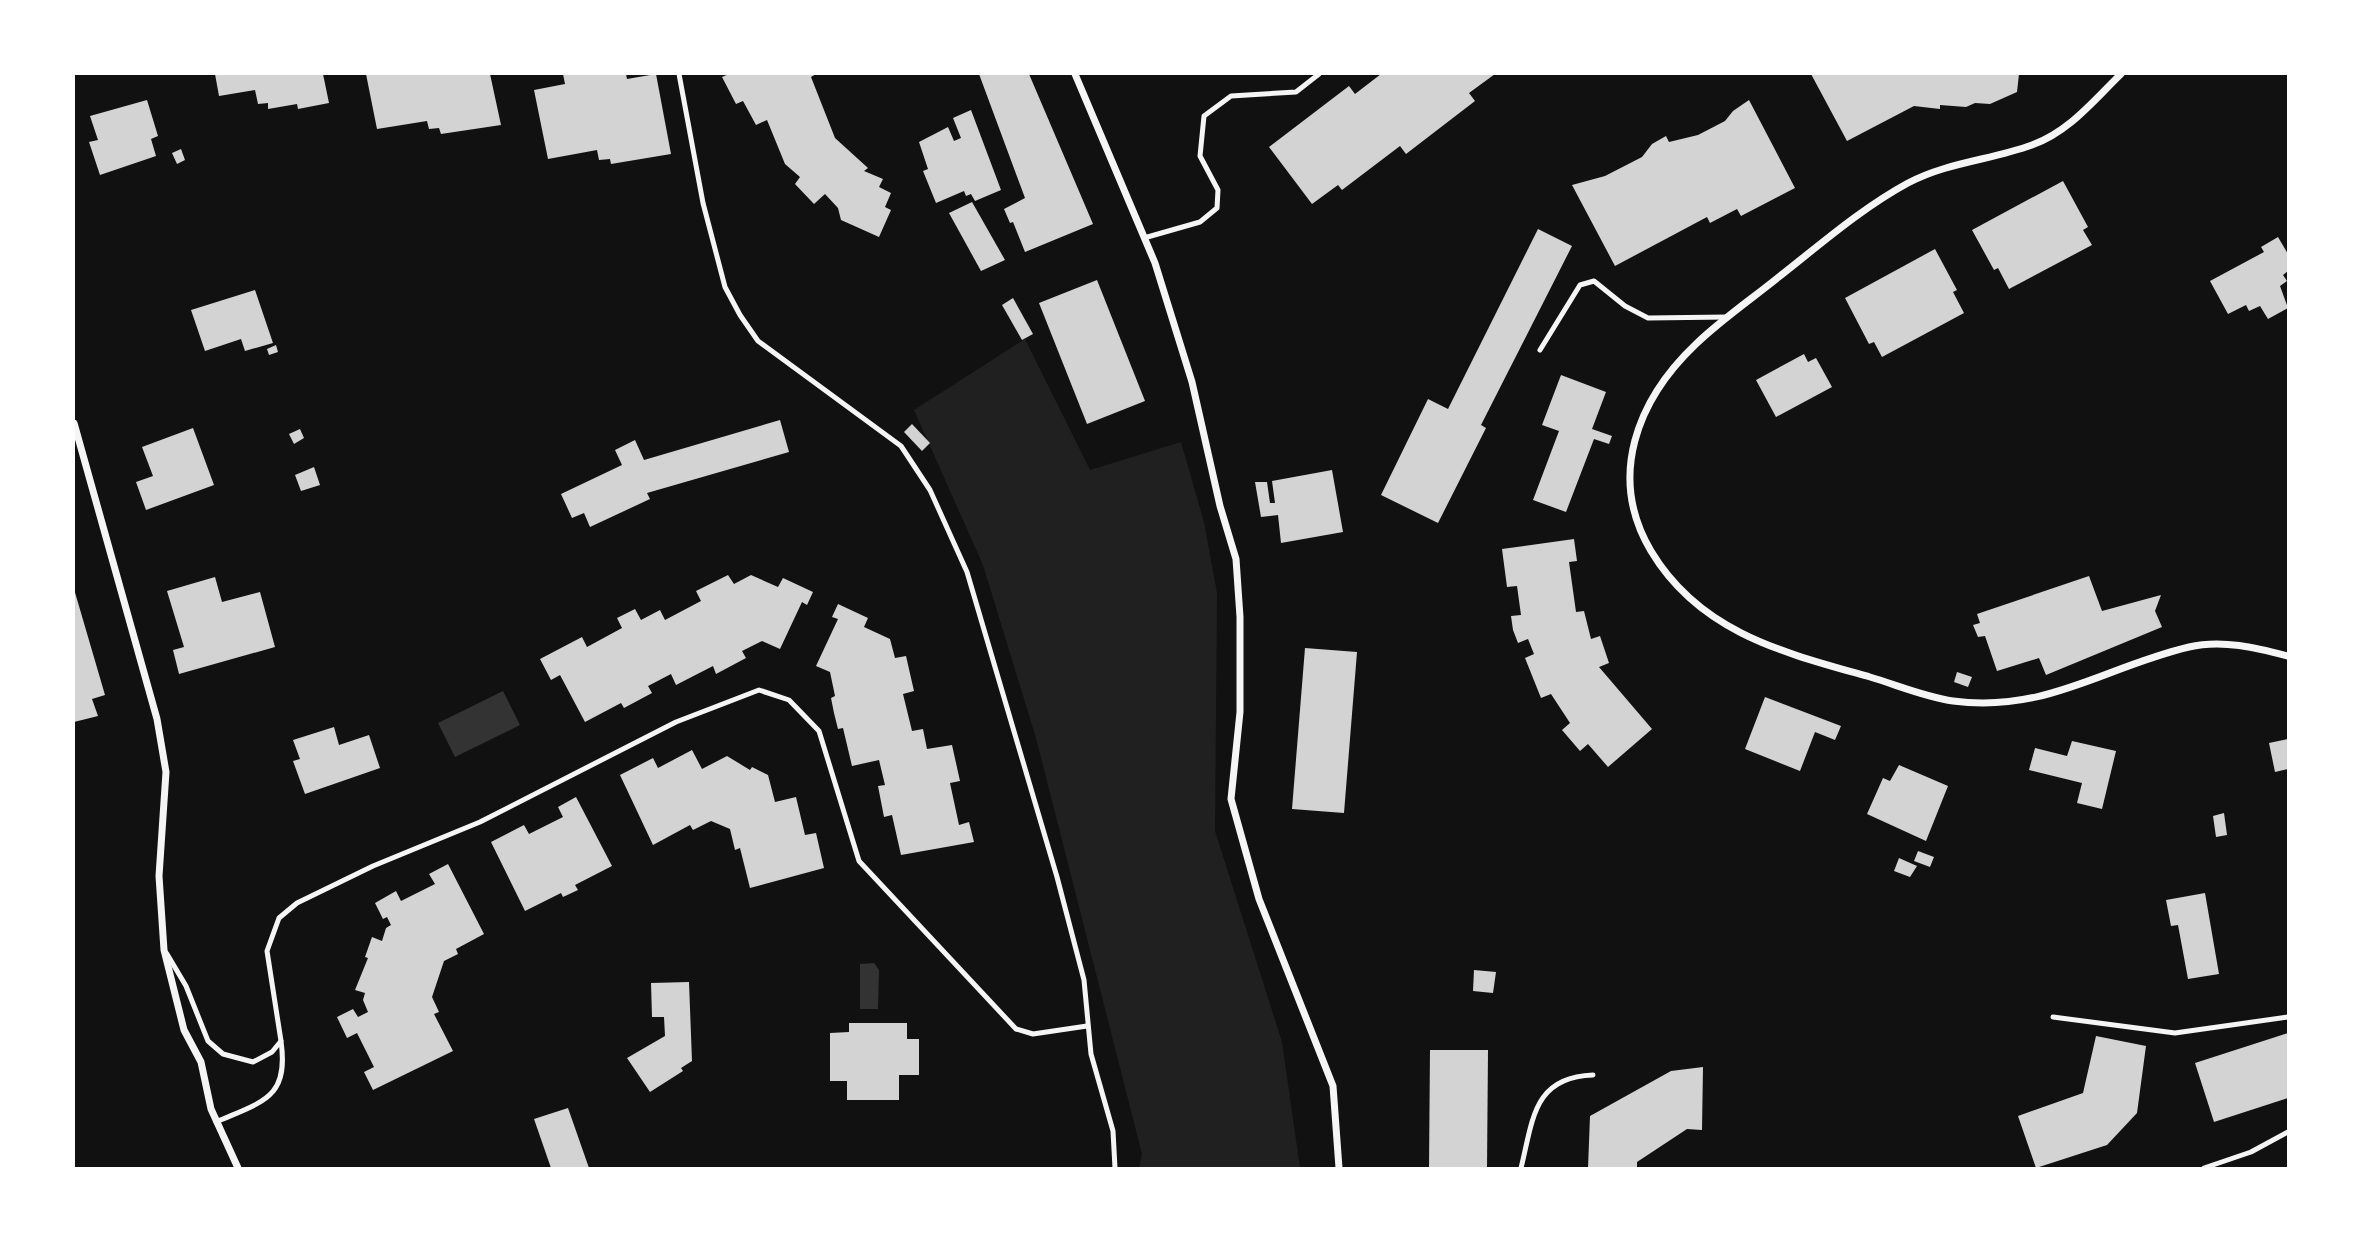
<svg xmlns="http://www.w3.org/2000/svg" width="2362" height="1242" font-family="Ubuntu,sans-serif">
	<rect width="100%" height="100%" fill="#111"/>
	<polygon fill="#202020" points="1025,339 1090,470 1181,442 1204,522 1217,593 1215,831 1282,1042 1300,1168 1139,1168 1142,1154 1036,738 983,565 914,410"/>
	<g fill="#333">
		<polygon points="503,691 520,725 455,757 438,723"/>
		<polygon points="874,963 879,970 878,1009 860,1009 860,964"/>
	</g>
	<g fill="#d3d3d3">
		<polygon points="215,74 323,74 329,103 298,109 297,104 268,109 268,103 258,104 255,90 219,96"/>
		<polygon points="366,74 490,74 501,125 441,134 439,128 429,129 427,121 377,129"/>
		<polygon points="563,74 626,74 627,79 656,74 671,154 611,164 610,159 599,160 597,150 548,159 534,90 565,84"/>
		<polygon points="729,74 816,74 811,77 835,138 868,168 864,171 883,179 879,187 891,193 885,207 891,210 879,237 841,220 838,208 825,194 814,204 795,184 800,177 785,164 767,120 756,125 743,101 736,104 722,77"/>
		<polygon points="979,74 1029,74 1093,224 1025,252 1013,222 1010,223 1004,209 1025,198"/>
		<polygon points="1381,74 1495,74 1469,93 1475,101 1406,154 1400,146 1342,190 1338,185 1312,204 1269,147 1349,86 1355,94"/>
		<polygon points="1811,74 2019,74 2017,92 1990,104 1975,103 1966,107 1940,105 1940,109 1914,106 1847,141"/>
		<polygon points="147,100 158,136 151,139 156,156 100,175 89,142 98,140 90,116"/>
		<polygon points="1749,100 1795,188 1741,216 1737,209 1710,223 1707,217 1615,266 1572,185 1605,176 1642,157 1652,144 1666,136 1669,142 1698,135 1725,121 1733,111"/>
		<polygon points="971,110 1001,190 975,201 971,194 966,196 964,191 936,203 923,171 928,169 919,142 948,127 954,141 961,138 953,118"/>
		<polygon points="181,149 185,160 177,164 172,153"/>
		<polygon points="2063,181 2088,227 2083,230 2092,245 2009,289 1998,268 1994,270 1972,230"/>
		<polygon points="972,202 1005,260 981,271 949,213"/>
		<polygon points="1538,229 1572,246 1481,425 1486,428 1438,523 1381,495 1428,399 1448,409"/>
		<polygon points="2278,237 2288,254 2288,271 2283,275 2287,281 2280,286 2288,308 2268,319 2260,306 2249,311 2246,305 2228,314 2210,281 2264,252 2261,247"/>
		<polygon points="1935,249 1957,290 1953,292 1964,313 1882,357 1874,342 1869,344 1845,298"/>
		<polygon points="1097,280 1145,401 1087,424 1039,303"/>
		<polygon points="255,290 273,343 245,351 241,339 205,351 191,310"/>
		<polygon points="1013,298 1033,334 1022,340 1002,305"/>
		<polygon points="276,345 278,352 269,355 267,349"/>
		<polygon points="1804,354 1808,362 1816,358 1832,387 1776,417 1756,380"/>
		<polygon points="1561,375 1606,392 1592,429 1612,436 1609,444 1594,439 1566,512 1533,500 1559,431 1542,425"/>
		<polygon points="780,420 789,452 647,493 650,499 590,527 584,513 572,518 561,494 622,465 615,450 635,440 644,460"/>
		<polygon points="912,424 930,443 922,451 904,432"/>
		<polygon points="193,428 214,485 146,510 136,482 153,476 142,447"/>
		<polygon points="300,429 304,438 294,444 289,434"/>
		<polygon points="314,467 320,485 301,491 295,475"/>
		<polygon points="1332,470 1343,532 1281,543 1278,515 1261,517 1255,482 1267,482 1270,503 1275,503 1272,481"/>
		<polygon points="1574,539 1577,561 1569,562 1576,612 1584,611 1591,639 1600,636 1609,663 1599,667 1652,729 1608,767 1588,744 1580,751 1562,730 1570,723 1551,694 1541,698 1525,658 1534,654 1528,639 1518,643 1513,630 1511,616 1521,615 1517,586 1507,587 1502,549"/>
		<polygon points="728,575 734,584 751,575 778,587 783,578 813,592 807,605 802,602 780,649 762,641 742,651 746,658 716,674 713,666 676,685 671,674 648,686 652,693 624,708 621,703 585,722 560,675 551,680 540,659 582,637 587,647 622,628 617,618 635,609 641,620 660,610 665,620 701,601 696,591"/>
		<polygon points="2089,576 2102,611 2161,595 2155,611 2162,627 2046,675 2039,658 1997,671 1985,636 1978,637 1973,625 1980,623 1977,614"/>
		<polygon points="215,577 222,602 260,592 275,647 179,674 173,650 184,647 167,591"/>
		<polygon points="74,589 105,695 92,699 98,716 74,722"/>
		<polygon points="838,604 868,618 864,627 890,639 895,658 906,656 914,691 903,694 912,731 923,729 927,749 952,745 960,781 950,783 959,825 969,822 974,842 901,855 892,815 884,817 878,786 885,785 879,760 852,766 843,728 838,729 834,713 831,698 835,696 830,672 816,666 838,619 832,617"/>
		<polygon points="1305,648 1357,652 1344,813 1292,809"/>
		<polygon points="1957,672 1972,677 1968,687 1954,682"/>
		<polygon points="1765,697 1841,726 1835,740 1815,732 1800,771 1745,749"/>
		<polygon points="334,727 339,745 369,735 380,768 305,794 293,761 300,759 293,740"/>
		<polygon points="2288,739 2288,769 2275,772 2269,743"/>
		<polygon points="2072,741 2116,751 2102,809 2077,803 2082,783 2029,770 2035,748 2067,756"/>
		<polygon points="692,750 702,769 727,756 750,770 752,767 768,775 775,802 796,797 805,835 816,833 824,868 750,888 740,848 735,850 730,829 711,821 693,830 690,825 653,845 620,775 653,758 658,768"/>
		<polygon points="1899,765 1948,786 1926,841 1867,814 1883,778 1890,781"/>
		<polygon points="576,797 612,866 575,885 578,890 563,897 561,893 525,911 491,842 524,825 529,834 563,817 558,807"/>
		<polygon points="2224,813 2227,835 2216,837 2213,816"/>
		<polygon points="1918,851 1934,857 1930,867 1914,861"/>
		<polygon points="1899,858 1917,866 1910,877 1894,871"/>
		<polygon points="448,864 484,934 456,949 458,954 444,961 432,997 439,1012 434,1014 453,1051 373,1090 364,1072 374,1067 357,1033 347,1038 337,1017 353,1009 358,1017 368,1012 363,1000 365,993 355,990 368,958 365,957 372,937 382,941 386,928 391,925 387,917 383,919 375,903 396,891 401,901 435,884 429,874"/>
		<polygon points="2205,893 2219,974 2188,979 2178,925 2171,926 2166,900"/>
		<polygon points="1474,970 1496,972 1493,993 1473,991"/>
		<polygon points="689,982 692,1061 681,1068 683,1071 650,1092 627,1058 665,1036 664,1017 652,1017 651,983"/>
		<polygon points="849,1023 907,1023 907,1039 919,1039 919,1075 899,1075 899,1100 847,1100 847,1081 830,1081 830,1033 849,1032"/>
		<polygon points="2288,1033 2288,1098 2214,1122 2195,1063"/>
		<polygon points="2096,1036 2146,1046 2137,1113 2107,1145 2036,1168 2018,1116 2083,1093"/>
		<polygon points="1430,1050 1488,1050 1487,1168 1429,1168"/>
		<polygon points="1703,1067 1702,1130 1687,1129 1637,1162 1637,1168 1588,1168 1590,1116 1671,1071"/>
		<polygon points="568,1108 589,1168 551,1168 534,1119"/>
	</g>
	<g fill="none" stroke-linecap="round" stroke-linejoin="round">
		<g stroke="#f5f5f5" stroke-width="5">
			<polyline points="679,74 703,203 725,287 740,315 758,341 901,446 930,490 967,572 1057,877 1084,980 1091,1054 1113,1131 1115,1168"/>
			<polyline points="1144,238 1200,222 1217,208 1218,190 1200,156 1204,116 1231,96 1296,92 1319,74"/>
			<polyline points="1540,350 1580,285 1594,281 1625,306 1648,318 1727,317"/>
			<polyline points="167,954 186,986 208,1041 223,1054 253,1062 272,1052 281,1041 267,951 279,918 297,903 373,866 480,822 676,722 759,690 789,700 819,731 859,861 1016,1029 1033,1034 1087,1026"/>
			<polyline points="2053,1017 2175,1033 2288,1017"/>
			<path d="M216 1122C264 1101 289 1098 281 1041"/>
			<path d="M1521 1168C1533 1120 1533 1077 1593 1075"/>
			<polyline points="2204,1168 2251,1152 2288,1132"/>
		</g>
		<g stroke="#f5f5f5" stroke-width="7">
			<polyline points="1075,74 1155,263 1192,382 1220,506 1236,559 1240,617 1240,712 1231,799 1259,899 1333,1086 1339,1168"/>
			<path d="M2121 74C2094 100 2069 132 2032 145 1991 160 1948 162 1908 183 1862 208 1822 243 1780 276 1753 298 1722 319 1696 344 1637 400 1607 477 1651 551 1700 633 1785 653 1870 677 1897 685 1925 697 1953 701 2047 713 2104 667 2189 647 2222 639 2257 648 2288 656"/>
			<polyline points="74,423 157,719 166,772 159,876 164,950 184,1030 201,1062 211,1109 238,1168"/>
		</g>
	</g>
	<rect width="2362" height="1242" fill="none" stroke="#ffffff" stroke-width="150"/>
</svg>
